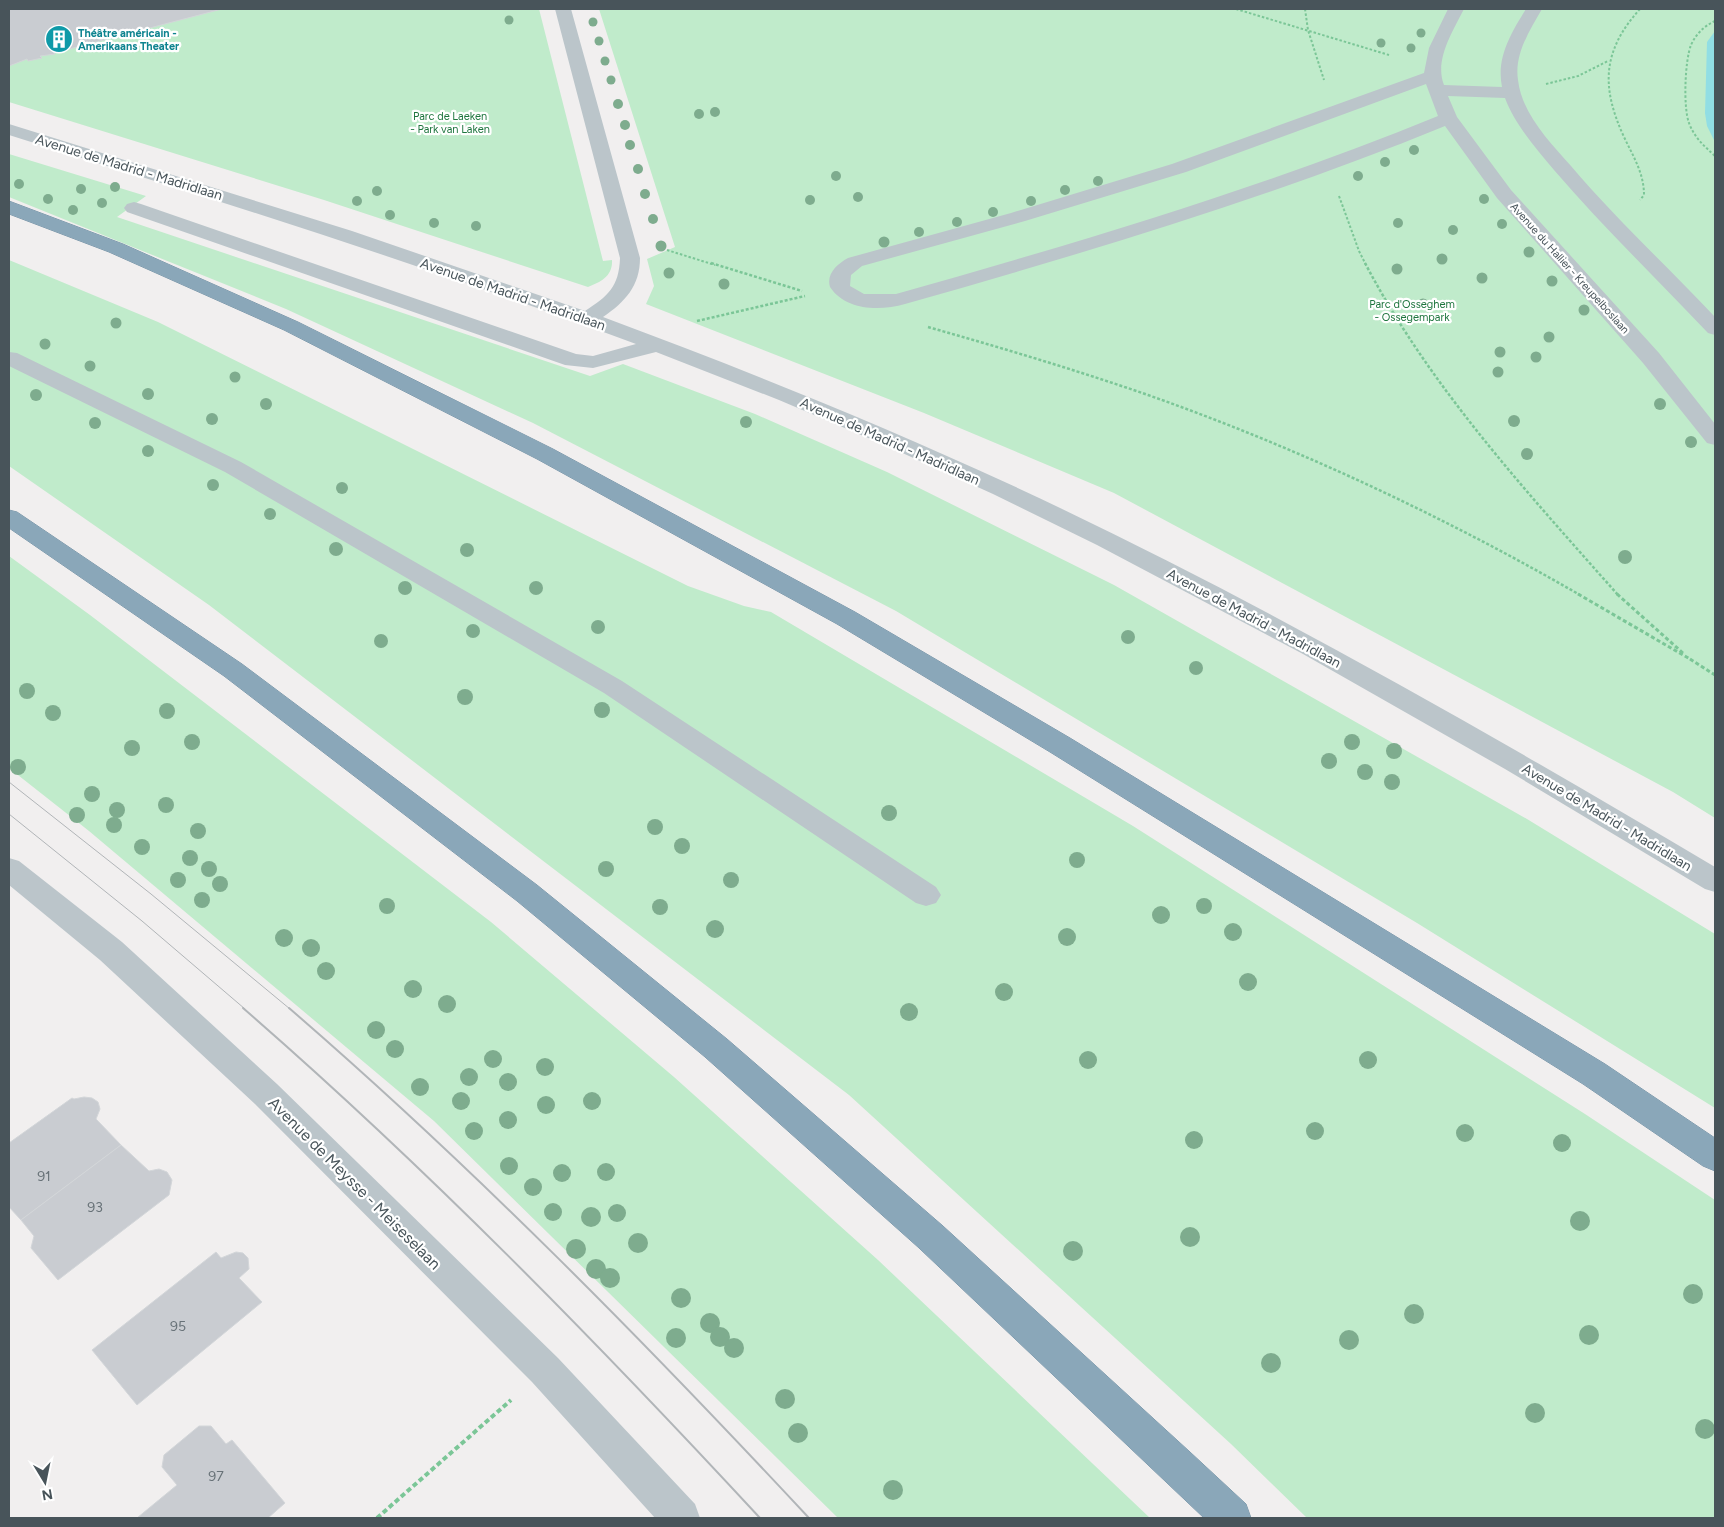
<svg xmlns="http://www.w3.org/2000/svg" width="1724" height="1527" font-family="Figtree,sans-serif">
	<rect width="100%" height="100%" fill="#f1efef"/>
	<g fill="#c0ebcb">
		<path d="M9 9H539L603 261 612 260C613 276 601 282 588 287L324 200 9 102Z"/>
		<polygon points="599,9 1715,9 1715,818 1673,792 1114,493 924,413 646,304 654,286 647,259 675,247"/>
		<polygon points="9,154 146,196 117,217 590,376 623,364 755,414 887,472 1114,585 1527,819 1715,934 1715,1108 1417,923 896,611 533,423 286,309 9,197"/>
		<polygon points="9,260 158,322 688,586 744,606 771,612 1133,826 1585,1114 1715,1200 1715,1518 1307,1518 1231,1444 849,1095 209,605 9,466"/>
		<polygon points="9,556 90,615 491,922 674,1077 878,1260 1150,1518 838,1518 434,1121 89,831 9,768"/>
	</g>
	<polygon fill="#91dee4" points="1715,31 1715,142 1707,126 1705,113 1707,42"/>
	<g fill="#c9ccd1" stroke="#d3d6d9">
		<polygon points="9,9 222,9 54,53 55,54 40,56 42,58 28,61 27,59 9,66"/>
		<polygon points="84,1097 92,1098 98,1102 100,1109 96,1119 121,1145 21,1220 9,1207 9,1143 72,1098 74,1099"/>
		<polygon points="121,1145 149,1171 159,1169 167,1172 172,1180 169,1195 58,1280 31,1248 34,1236 21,1220"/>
		<polygon points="216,1252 221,1258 236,1252 243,1253 248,1258 249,1269 239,1278 262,1302 137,1405 92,1350"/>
		<polygon points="199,1426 211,1426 226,1444 232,1440 285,1503 268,1518 137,1518 177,1485 162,1467 164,1455"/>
	</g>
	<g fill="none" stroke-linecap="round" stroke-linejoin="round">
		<g stroke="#7692a5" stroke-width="1">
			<g id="highway">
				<polygon points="9,201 123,244 298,322 553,449 855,612 1070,738 1605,1064 1715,1138 1715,1171 1703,1166 1583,1084 1050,752 837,624 537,459 284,330 109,252 9,214"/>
				<polygon points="9,510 17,512 242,664 537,885 727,1039 943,1226 1190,1452 1246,1504 1251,1518 1204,1518 919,1248 705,1057 517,901 224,676 9,528"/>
			</g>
		</g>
		<g stroke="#7bc697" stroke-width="2" stroke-dasharray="2.5 2" stroke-linecap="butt">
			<polyline points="1236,9 1389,55"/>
			<polyline points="1305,9 1308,30 1324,80"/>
			<path d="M1640 9C1602 51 1601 87 1624 137 1633 156 1644 173 1644 195L1640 200"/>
			<path d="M1715 21C1704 26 1696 34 1691 45 1685 60 1683 107 1689 123 1694 137 1704 146 1715 156"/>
			<polyline points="1546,84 1578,76 1608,61"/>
			<polyline points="1339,196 1359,251 1366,265"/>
			<polyline points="667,250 715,265"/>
		</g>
		<g stroke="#7bc697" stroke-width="2.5" stroke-dasharray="3 2" stroke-linecap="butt">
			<polyline points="711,263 802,291"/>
			<path d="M1365 263C1430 387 1526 491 1618 595"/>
			<polyline points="697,321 805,296"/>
			<path d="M928 327C1002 348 1076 370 1148 395 1298 448 1443 516 1580 595"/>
		</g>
		<g stroke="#7bc697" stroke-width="3" stroke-dasharray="4 2.5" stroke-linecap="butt">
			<polyline points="1578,594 1690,659"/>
			<polyline points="1617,594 1684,654"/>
			<polyline points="1690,659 1715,675"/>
		</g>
		<polyline stroke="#7bc697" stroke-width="4" stroke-dasharray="5 3" stroke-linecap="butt" points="377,1518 511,1400"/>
		<g fill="#bbc5ca" fill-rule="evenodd">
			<path d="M555 9H571L640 258C640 286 625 302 603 317 740 368 875 422 1007 483 1251 596 1484 730 1715 867V892L1705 889 1505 769 1303 654 1097 545 993 494 887 446 779 400 656 352 593 368 565 365 127 212 124 208 127 204 134 202 141 204 576 354 593 356 636 344C430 267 219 201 9 135V124L352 231 585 311C608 296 619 287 620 258Z"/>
			<path d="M1448 9H1464C1453 31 1434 60 1444 85L1502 87C1496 58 1511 33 1526 9H1542C1530 30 1514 54 1518 80 1522 114 1549 141 1571 166 1616 219 1667 266 1715 317V335L1708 333C1657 279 1603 227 1554 170 1536 148 1515 125 1505 98L1448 96 1457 117 1511 190 1659 353 1715 424V445L1707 443 1643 363 1497 198 1445 126C1269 198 1088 252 905 304 880 311 846 311 830 287 826 274 837 264 848 258L1011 213 1172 164 1424 73 1429 48ZM1426 84 1438 116C1262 188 1080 242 896 294H864L850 286 851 275 862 266 1025 221 1186 172Z"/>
			<polygon points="9,352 17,353 241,462 622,681 936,887 941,895 936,903 926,906 916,903 604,693 225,472 9,366"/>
			<polygon points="9,858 19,861 122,942 277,1084 558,1358 695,1504 700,1518 655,1518 532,1382 255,1104 100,960 9,885"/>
		</g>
		<use href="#highway" fill="#8aa7b9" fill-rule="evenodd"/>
		<g stroke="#b1b5b8" stroke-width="1">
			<polyline points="9,782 151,894 290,1009"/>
			<polyline points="9,814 142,921 245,1009"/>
		</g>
		<g stroke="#b1b5b8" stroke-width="2">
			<path d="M243 1008C426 1167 595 1340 760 1518"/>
			<path d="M289 1008C473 1167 643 1340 809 1518"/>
		</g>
	</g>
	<g fill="#7eac8e">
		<circle cx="509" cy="20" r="4.5"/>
		<circle cx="593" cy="22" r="4.5"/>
		<circle cx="1421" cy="33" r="4.5"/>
		<circle cx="599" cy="41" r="4.5"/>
		<circle cx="1381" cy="43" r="4.5"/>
		<circle cx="1411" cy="48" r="4.5"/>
		<circle cx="605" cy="61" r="4.5"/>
		<circle cx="611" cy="80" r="4.5"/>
		<circle cx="618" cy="104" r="5"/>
		<circle cx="715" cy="112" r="5"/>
		<circle cx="699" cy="114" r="5"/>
		<circle cx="625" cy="125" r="5"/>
		<circle cx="630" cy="145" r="5"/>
		<circle cx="1414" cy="150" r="5"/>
		<circle cx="1385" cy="162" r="5"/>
		<circle cx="638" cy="169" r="5"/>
		<circle cx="836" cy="176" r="5"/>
		<circle cx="1358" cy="176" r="5"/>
		<circle cx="1098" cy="181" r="5"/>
		<circle cx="19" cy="184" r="5"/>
		<circle cx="115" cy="187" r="5"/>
		<circle cx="81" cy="189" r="5"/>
		<circle cx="1065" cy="190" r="5"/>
		<circle cx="377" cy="191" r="5"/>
		<circle cx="645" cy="194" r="5"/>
		<circle cx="858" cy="197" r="5"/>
		<circle cx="48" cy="199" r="5"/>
		<circle cx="1484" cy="199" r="5"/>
		<circle cx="810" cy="200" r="5"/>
		<circle cx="357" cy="201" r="5"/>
		<circle cx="1031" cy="201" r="5"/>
		<circle cx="102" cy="203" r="5"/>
		<circle cx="73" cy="210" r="5"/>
		<circle cx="993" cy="212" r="5"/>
		<circle cx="390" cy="215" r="5"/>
		<circle cx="653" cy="219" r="5"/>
		<circle cx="957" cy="222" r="5"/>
		<circle cx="434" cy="223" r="5"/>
		<circle cx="1398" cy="223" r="5"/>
		<circle cx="1502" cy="224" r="5"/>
		<circle cx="476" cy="226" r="5"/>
		<circle cx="1453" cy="230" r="5"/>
		<circle cx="919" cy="232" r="5"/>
		<circle cx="884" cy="242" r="5.5"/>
		<circle cx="661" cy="246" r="5.5"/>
		<circle cx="1529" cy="252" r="5.5"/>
		<circle cx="1442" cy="259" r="5.5"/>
		<circle cx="1397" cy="269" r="5.5"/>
		<circle cx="669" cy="273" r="5.5"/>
		<circle cx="1482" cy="278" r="5.5"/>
		<circle cx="1552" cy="281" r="5.5"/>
		<circle cx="724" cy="284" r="5.5"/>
		<circle cx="1423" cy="304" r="5.5"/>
		<circle cx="1584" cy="310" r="5.5"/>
		<circle cx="116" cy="323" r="5.5"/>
		<circle cx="1549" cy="337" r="5.5"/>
		<circle cx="45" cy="344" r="5.5"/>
		<circle cx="1500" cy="352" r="5.5"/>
		<circle cx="1536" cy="357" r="5.5"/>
		<circle cx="90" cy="366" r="5.5"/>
		<circle cx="1498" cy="372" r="5.5"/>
		<circle cx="235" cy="377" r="5.5"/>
		<circle cx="148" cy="394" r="6"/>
		<circle cx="36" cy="395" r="6"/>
		<circle cx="266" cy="404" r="6"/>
		<circle cx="1660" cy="404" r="6"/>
		<circle cx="212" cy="419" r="6"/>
		<circle cx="1514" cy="421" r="6"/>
		<circle cx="746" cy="422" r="6"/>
		<circle cx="95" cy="423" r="6"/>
		<circle cx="1691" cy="442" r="6"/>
		<circle cx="148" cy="451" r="6"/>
		<circle cx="1527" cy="454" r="6"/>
		<circle cx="213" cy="485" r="6"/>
		<circle cx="342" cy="488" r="6"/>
		<circle cx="270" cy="514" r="6"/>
		<circle cx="336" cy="549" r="7"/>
		<circle cx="467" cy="550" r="7"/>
		<circle cx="1625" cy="557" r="7"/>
		<circle cx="405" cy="588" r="7"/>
		<circle cx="536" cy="588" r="7"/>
		<circle cx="598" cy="627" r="7"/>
		<circle cx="473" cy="631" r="7"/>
		<circle cx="1128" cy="637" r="7"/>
		<circle cx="381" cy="641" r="7"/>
		<circle cx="1196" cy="668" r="7"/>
		<circle cx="27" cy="691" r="8"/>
		<circle cx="465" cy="697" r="8"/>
		<circle cx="602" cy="710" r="8"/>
		<circle cx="167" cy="711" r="8"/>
		<circle cx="53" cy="713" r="8"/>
		<circle cx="192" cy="742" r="8"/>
		<circle cx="1352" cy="742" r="8"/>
		<circle cx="132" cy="748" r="8"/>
		<circle cx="1394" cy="751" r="8"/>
		<circle cx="1329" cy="761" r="8"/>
		<circle cx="18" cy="767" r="8"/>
		<circle cx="1365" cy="772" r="8"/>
		<circle cx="1392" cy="782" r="8"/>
		<circle cx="92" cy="794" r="8"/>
		<circle cx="166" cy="805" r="8"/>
		<circle cx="117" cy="810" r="8"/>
		<circle cx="889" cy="813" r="8"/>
		<circle cx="77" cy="815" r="8"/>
		<circle cx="114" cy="825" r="8"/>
		<circle cx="655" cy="827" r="8"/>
		<circle cx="198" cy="831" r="8"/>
		<circle cx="682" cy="846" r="8"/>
		<circle cx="142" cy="847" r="8"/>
		<circle cx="190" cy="858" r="8"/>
		<circle cx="1077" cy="860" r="8"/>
		<circle cx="209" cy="869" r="8"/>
		<circle cx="606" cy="869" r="8"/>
		<circle cx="178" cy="880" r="8"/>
		<circle cx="731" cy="880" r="8"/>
		<circle cx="220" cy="884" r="8"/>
		<circle cx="202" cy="900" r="8"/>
		<circle cx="387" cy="906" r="8"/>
		<circle cx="1204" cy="906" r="8"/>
		<circle cx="660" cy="907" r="8"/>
		<circle cx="1161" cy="915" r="9"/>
		<circle cx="715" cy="929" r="9"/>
		<circle cx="1233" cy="932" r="9"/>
		<circle cx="1067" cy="937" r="9"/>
		<circle cx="284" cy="938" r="9"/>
		<circle cx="311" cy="948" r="9"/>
		<circle cx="326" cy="971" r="9"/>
		<circle cx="1248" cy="982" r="9"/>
		<circle cx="413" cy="989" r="9"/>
		<circle cx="1004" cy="992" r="9"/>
		<circle cx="447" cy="1004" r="9"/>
		<circle cx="909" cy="1012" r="9"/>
		<circle cx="376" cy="1030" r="9"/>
		<circle cx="395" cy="1049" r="9"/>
		<circle cx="493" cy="1059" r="9"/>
		<circle cx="1088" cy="1060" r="9"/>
		<circle cx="1368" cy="1060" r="9"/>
		<circle cx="545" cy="1067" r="9"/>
		<circle cx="469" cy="1077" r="9"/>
		<circle cx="508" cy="1082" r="9"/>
		<circle cx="420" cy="1087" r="9"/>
		<circle cx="461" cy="1101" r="9"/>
		<circle cx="592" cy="1101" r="9"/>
		<circle cx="546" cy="1105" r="9"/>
		<circle cx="508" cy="1120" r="9"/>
		<circle cx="474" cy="1131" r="9"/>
		<circle cx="1315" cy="1131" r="9"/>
		<circle cx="1465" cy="1133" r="9"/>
		<circle cx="1194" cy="1140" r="9"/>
		<circle cx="1562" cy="1143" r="9"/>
		<circle cx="509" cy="1166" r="9"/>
		<circle cx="606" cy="1172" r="9"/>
		<circle cx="562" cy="1173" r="9"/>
		<circle cx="533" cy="1187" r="9"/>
		<circle cx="553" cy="1212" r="9"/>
		<circle cx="617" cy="1213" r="9"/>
		<circle cx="591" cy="1217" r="10"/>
		<circle cx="1580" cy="1221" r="10"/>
		<circle cx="1190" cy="1237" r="10"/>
		<circle cx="638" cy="1243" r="10"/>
		<circle cx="576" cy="1249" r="10"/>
		<circle cx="1073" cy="1251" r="10"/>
		<circle cx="596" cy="1269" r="10"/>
		<circle cx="610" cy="1278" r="10"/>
		<circle cx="1693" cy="1294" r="10"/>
		<circle cx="681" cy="1298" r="10"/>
		<circle cx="1414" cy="1314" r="10"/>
		<circle cx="710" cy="1323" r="10"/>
		<circle cx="1589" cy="1335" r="10"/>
		<circle cx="720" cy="1337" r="10"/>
		<circle cx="676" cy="1338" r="10"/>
		<circle cx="1349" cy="1340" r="10"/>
		<circle cx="734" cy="1348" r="10"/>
		<circle cx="1271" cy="1363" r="10"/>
		<circle cx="785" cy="1399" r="10"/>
		<circle cx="1535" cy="1413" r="10"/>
		<circle cx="1705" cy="1429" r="10"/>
		<circle cx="798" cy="1433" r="10"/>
		<circle cx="893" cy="1490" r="10"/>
	</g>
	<defs>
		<g id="building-disc" transform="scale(1.4375)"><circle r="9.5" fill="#0f9aa8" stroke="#fff"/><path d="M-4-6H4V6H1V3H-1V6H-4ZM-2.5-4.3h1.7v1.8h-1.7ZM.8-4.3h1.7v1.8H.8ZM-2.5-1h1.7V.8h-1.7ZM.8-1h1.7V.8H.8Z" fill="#fff"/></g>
	</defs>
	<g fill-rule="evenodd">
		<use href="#building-disc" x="59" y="39"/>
	</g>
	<g text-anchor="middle" stroke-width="4.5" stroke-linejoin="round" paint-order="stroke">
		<g font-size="11" font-weight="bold" fill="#0d838f" stroke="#fff" text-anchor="start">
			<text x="78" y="37">Théâtre américain -<tspan x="78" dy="13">Amerikaans Theater</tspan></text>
		</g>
		<g font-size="11" fill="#1f763f" stroke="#fff">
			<text x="450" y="120">Parc de Laeken<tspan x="450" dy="13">- Park van Laken</tspan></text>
			<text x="1412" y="308">Parc d'Osseghem<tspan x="1412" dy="13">- Ossegempark</tspan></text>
		</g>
		<g font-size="11" fill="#48545a" stroke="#fff">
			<text transform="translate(1570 268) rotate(48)" y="4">Avenue du Hallier - Kreupelboslaan</text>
		</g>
		<g font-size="14" fill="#48545a" stroke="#fff">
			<text transform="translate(129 167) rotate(17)" y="5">Avenue de Madrid - Madridlaan</text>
			<text transform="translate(513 294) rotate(19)" y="5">Avenue de Madrid - Madridlaan</text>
			<text transform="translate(890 441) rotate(24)" y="5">Avenue de Madrid - Madridlaan</text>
			<text transform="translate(1254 618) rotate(28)" y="5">Avenue de Madrid - Madridlaan</text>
			<text transform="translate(1607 817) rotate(31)" y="5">Avenue de Madrid - Madridlaan</text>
		</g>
		<g font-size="14" fill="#687278">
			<text x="44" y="1181">91</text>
			<text x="95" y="1212">93</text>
			<text x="178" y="1331">95</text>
			<text x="216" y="1481">97</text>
		</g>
		<g font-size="16" fill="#48545a" stroke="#fff">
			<text transform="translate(355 1183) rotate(45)" y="6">Avenue de Meysse - Meiseselaan</text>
		</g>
	</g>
	<rect width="1724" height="1527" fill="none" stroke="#48545a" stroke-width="20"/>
	<g transform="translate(45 1482) rotate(170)" stroke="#ffffff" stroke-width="4" paint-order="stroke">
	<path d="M0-4L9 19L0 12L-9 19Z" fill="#48545a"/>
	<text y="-8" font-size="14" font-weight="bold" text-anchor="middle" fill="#48545a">N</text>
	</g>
</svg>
